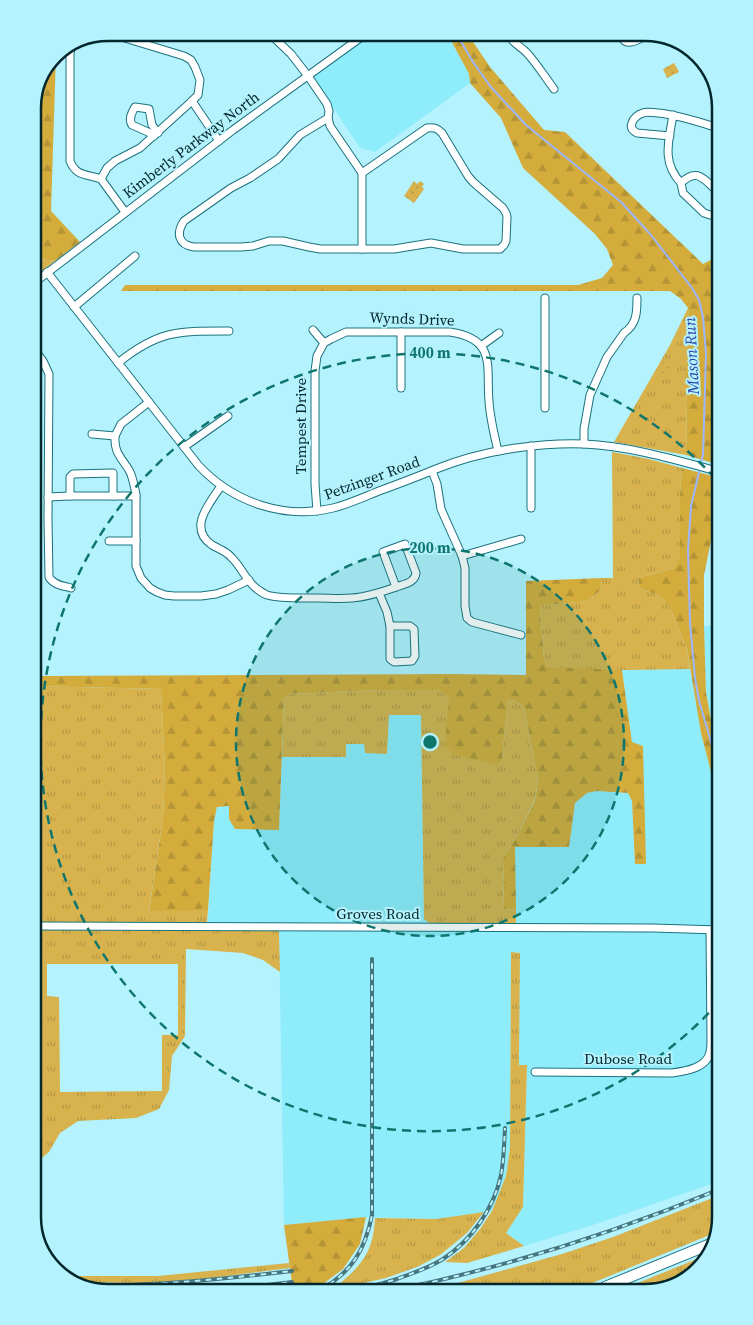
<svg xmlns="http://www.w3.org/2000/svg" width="753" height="1325" font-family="'Source Serif 4',serif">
	<defs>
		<pattern id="grass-tufts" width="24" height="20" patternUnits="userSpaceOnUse" patternTransform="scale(1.25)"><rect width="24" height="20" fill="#d7b24d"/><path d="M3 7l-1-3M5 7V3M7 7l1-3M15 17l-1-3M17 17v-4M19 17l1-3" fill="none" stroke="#b79943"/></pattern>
		<pattern id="forest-firs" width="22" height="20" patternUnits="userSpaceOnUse" patternTransform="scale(1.25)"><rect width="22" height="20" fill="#d4ac3c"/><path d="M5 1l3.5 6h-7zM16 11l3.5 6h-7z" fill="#b49435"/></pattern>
		<pattern id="park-dots" width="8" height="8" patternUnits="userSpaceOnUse" patternTransform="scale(1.25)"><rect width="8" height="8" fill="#d7b24d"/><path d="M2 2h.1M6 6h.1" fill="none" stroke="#b79943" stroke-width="1.8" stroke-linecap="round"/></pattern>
	</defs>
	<rect width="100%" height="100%" fill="#b4f2fd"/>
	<g fill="#8fecfb">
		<polygon points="368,33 447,33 469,74 470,83 375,152 360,148 311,74"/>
		<polygon points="704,626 717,626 718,741 711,720 706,692"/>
		<polygon points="690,669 701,733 718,799 720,1181 590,1226 524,1246 506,1233 523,1207 527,1066 519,1065 520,953 511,952 510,1148 506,1176 492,1211 436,1219 366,1217 284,1225 279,931 207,931 214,821 217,807 229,806 279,830 282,757 346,757 345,744 364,744 389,715 421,715 424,918 515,924 515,847 569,847 575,802 587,793 597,791 628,793 632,801 635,864 632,742 622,670"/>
	</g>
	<g fill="url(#grass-tufts)" fill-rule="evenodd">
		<polygon points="33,102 34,255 40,259 55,261 34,277"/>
		<polygon points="688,308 691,345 684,379 687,398 686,455 614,442 670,345"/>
		<path d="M612 452 649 459 682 468 680 495V556L674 568 638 578 639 588 660 596 670 607 687 649 690 669C643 670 595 671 548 667L544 658 540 610 542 606 587 601 601 590 602 578H613Z"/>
		<polygon points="36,686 161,689 165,768 163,818 149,910 208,910 207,922 37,922"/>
		<polygon points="380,690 437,690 449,698 502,759 508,700 516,701 524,707 538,780 535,799 517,837 503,858 504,910 516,909 516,924 429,923 424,919 421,715 389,715 387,754 365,753 364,744 346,744 346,757 282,757 284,698 289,694"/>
		<path d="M37 930 279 931 280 972 263 960 243 953 186 949 185 1036 172 1056 169 1090 159 1109 136 1118 78 1121 60 1133 49 1152 43 1157 38 1158ZM47 964H178V1035H162V1091L60 1092 59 997 47 996Z"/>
		<polygon points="511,952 520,953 519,1065 527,1065 523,1207 506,1233 524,1246 467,1263 445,1262 464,1248 480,1229 492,1211 506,1176 510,1148"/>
		<polygon points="720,1195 720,1221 717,1232 580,1288 436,1289 562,1254 613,1237"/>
		<path d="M484 1212 467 1233 440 1255 417 1267 386 1278 332 1290C360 1267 373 1255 375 1218L436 1219Z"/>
		<polygon points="709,1254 708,1259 696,1269 652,1287 628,1287"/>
		<polygon points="289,1263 290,1268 211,1278 145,1283 74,1282 66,1280 63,1276 158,1276"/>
	</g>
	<g fill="url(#forest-firs)">
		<polygon points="447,33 467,33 490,67 544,130 565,132 703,264 716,257 717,455 713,463 686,455 687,398 684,379 690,345 688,308 681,299 670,291 121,291 125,285 578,285 602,278 613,265 607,249 595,234 523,168 501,118 470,83 469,74"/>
		<polygon points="56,54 51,211 80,242 55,261 40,259 34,255 33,102"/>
		<polygon points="682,468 717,477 717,519 715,521 704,575 704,626 706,692 711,720 718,741 718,799 701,733 687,649 670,607 660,596 639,588 638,578 674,568 680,556 680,495"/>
		<polygon points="602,578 601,590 587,601 542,606 540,610 544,658 548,667 622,670 632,742 643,746 646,864 635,864 632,801 628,793 597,791 587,793 575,803 569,847 515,847 516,909 504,910 503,858 517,837 535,800 538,780 524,707 516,701 508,700 502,759 497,765 453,754 445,745 449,698 437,690 380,690 289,694 284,698 279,830 235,829 229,819 229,806 217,807 214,821 208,910 149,911 163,818 165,768 161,689 36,686 36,676 452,674 526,675 526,581"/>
		<polygon points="366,1217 360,1244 343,1269 323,1284 304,1290 293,1290 284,1225"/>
	</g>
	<g fill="url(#park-dots)">
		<polygon points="674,63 679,72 667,78 663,69"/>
		<polygon points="414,181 417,184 420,181 424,184 422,187 424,189 414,203 404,196"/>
		<polygon points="664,360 673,365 667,376 658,370"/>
	</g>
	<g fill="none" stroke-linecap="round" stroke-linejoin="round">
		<g stroke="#9cb6fe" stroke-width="2">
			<polyline points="456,33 473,62 490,86 526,125 621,202 651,235 692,288 699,300 703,317 706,354 703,455 701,463"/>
			<polyline points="700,468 691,506 688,550 690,623 695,678 699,701 710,738 718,771"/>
		</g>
		<g stroke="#1a727e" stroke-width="9">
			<g id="minor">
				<path d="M269 33 291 54 308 76 327 104 329 111 328 118 300 135 278 159 250 178 231 188 184 221C176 233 178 245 194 247H241L253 246 269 241H283L309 247 320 249H394L431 243 463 249H500L504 245 506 241 507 217 506 213 503 208 473 182 468 176 442 133C437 128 434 127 427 128L362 173"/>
				<path d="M507 33C511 42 520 46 527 53 537 64 545 77 554 89"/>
				<path d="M621 33C624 51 641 38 651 33"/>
				<path d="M71 48 70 54V161C76 177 88 174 101 179L125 212"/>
				<polyline points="714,78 713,82 715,89"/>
				<polyline points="192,101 219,141"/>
				<path d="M673 115C669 140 661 162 681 183"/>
				<polyline points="328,118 330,126 362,173 362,249"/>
				<path d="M154 136 148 132 132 125C128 119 132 112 135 107L149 109 152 125 158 133"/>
				<path d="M670 136 637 133C633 131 630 128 632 123 633 119 638 114 643 113 647 111 653 113 658 113 678 115 696 121 715 127"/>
				<polyline points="101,179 107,168 115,161 140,148 192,101 198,95 200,80 195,67 191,60 184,56 108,33"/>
				<path d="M715 189C703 178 696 168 681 183L683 193 704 213 710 215H715"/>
				<path d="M47 272 199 466C233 502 284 520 333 508 349 504 364 497 379 491 398 484 417 477 436 469 461 459 488 452 516 448 538 445 561 443 584 444 629 446 673 459 717 471"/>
				<polyline points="34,283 233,130 367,33"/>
				<polyline points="74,307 135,256"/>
				<polyline points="313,330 324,343"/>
				<polyline points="401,332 401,388"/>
				<polyline points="481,346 499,333"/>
				<path d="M34 349 43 361 49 374 48 520 49 577C53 585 64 586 71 588"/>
				<path d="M118 363C159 330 179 331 229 331"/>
				<polyline points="545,408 545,298"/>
				<polyline points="92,434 115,436 121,424 149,402"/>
				<path d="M115 436C114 453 121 457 129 470 133 477 134 486 136 494V566L141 578 150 588 157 592 165 595 174 596H201L216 594 228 590 249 580"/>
				<path d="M584 444V429L590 395 607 357 624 333C637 324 637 312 637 298"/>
				<polyline points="531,446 531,508"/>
				<polyline points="184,447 228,416"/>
				<polyline points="432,471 437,484 441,509 462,556 465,568 465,606 467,618 472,622 521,635"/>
				<polygon points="113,473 113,496 70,496 70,477 73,474"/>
				<path d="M221 486C210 503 187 528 212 545 219 549 226 551 231 557 241 566 246 581 257 589 260 591 264 594 267 595 281 599 303 598 317 598 328 598 340 599 352 598 367 597 382 592 396 587"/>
				<polyline points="113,496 136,496"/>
				<polyline points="48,497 70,496"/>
				<path d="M317 511 315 484V371L317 356 324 343 331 339 346 332H450C497 339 486 366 489 401 490 418 494 434 498 451"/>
				<polyline points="109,541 136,541"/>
				<path d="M405 544 416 573C415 583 404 584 396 587L383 552Z"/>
				<polyline points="462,556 521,539"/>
				<polyline points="379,593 387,612 390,626"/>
				<polygon points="390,626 410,626 414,629 415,656 412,661 394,662 390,659"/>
				<polyline points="37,926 653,928 719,930"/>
				<path d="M535 1072 672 1073C686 1071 707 1068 710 1052 711 1048 711 1043 711 1039L710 930"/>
			</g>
		</g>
		<g stroke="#1a727e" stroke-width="12">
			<polyline id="highway" points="605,1287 713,1243"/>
		</g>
		<use href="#minor" stroke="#fff" stroke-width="7"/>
		<use href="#highway" stroke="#fff" stroke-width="10"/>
		<g stroke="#47757d" stroke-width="4">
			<g id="rail">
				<path d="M85 1286C154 1286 223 1279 292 1271"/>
				<path d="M400 1289C510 1266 616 1232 720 1189"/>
				<path d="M320 1290C352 1272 365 1250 372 1215V959"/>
				<path d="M356 1290C371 1287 384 1283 397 1279 413 1273 429 1268 443 1259 472 1240 494 1208 501 1175 504 1159 504 1144 505 1128"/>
				<polyline points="216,1291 292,1282"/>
			</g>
		</g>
		<use href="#rail" stroke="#b4f2fd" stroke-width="2" stroke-dasharray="5.5" stroke-linecap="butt"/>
	</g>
	<circle cx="430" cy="742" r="194" fill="#0f766e" fill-opacity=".12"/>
	<g fill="none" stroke="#0f766e" stroke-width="2.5" stroke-dasharray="9 6">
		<circle cx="430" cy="742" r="194"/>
		<path d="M719 1002A389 389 0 1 1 714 477"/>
	</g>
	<g text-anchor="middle" stroke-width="4" stroke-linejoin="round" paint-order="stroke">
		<g font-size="15" fill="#03272c" stroke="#b4f2fd">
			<text transform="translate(191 145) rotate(-37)" y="5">Kimberly Parkway North</text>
			<text transform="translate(412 319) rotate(2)" y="5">Wynds Drive</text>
			<text transform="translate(301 426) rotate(-90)" y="5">Tempest Drive</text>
			<text transform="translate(372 478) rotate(-20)" y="5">Petzinger Road</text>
			<text x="378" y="919">Groves Road</text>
			<text x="628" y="1064">Dubose Road</text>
		</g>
		<g font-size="16" font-style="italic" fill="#2e44a9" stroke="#b4f2fd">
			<text transform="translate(691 356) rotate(-93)" y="6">Mason Run</text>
		</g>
	</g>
	<path d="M0 0H753V1325H0ZM108 41H645A67 67 0 0 1 712 108V1217A67 67 0 0 1 645 1284H108A67 67 0 0 1 41 1217V108A67 67 0 0 1 108 41Z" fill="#b4f2fd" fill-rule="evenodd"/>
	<path fill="none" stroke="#03272c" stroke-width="2.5" d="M108 41H645A67 67 0 0 1 712 108V1217A67 67 0 0 1 645 1284H108A67 67 0 0 1 41 1217V108A67 67 0 0 1 108 41Z"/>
	<circle cx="430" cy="742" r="8" fill="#0f766e" stroke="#b4f2fd" stroke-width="2.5"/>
	<g font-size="15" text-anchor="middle" font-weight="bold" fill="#0f766e" stroke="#b4f2fd" stroke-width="4" stroke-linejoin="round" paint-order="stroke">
		<text x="430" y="358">400 m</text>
		<text x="430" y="553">200 m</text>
	</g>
</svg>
